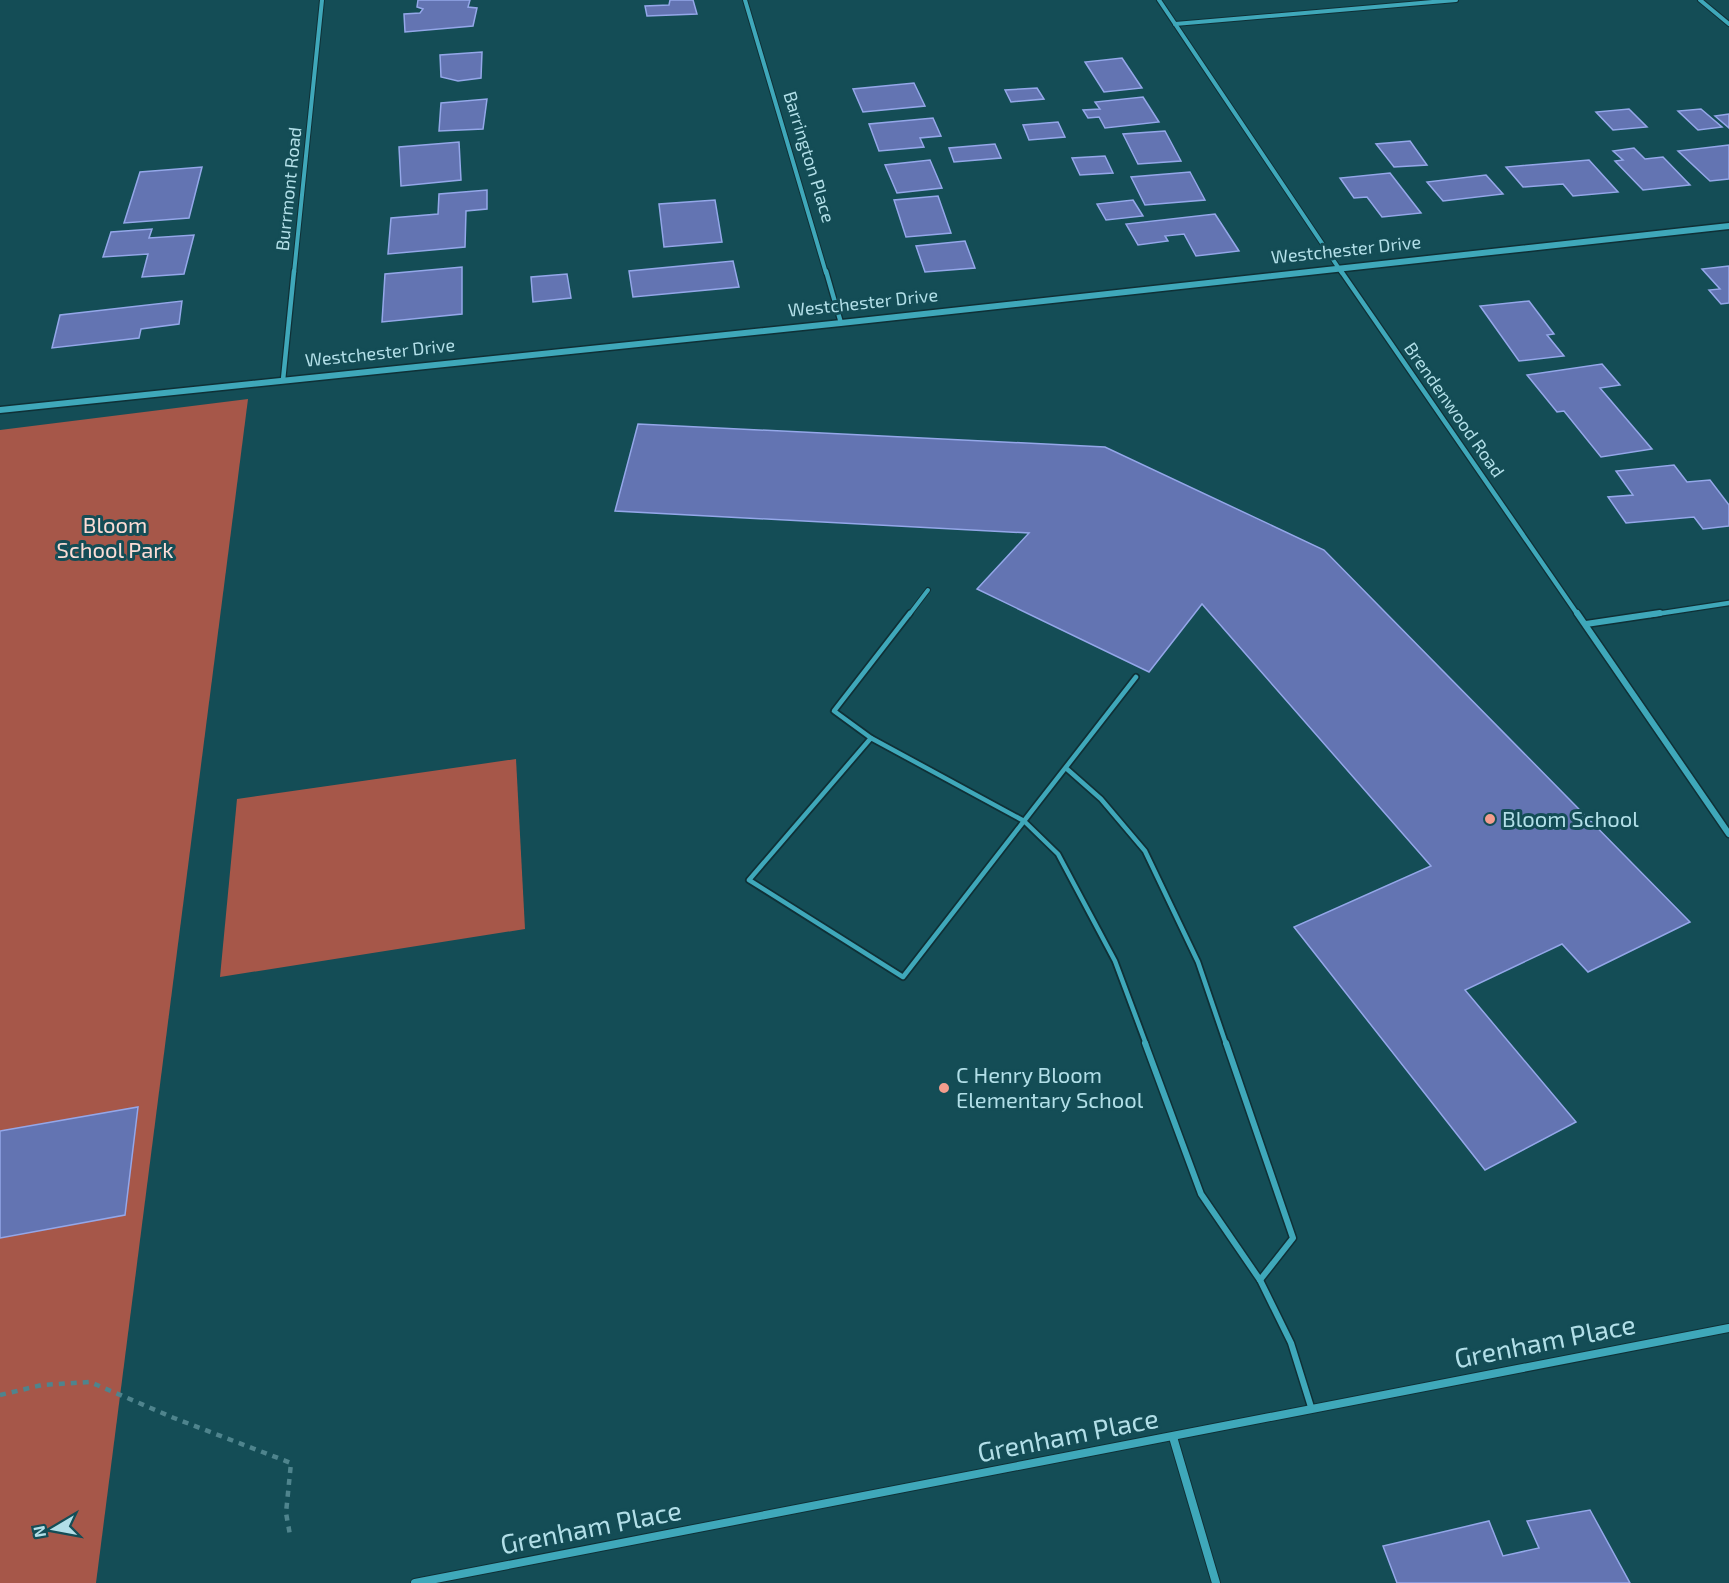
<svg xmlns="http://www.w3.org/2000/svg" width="1729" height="1583" font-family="'Exo 2',sans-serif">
	<rect width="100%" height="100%" fill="#144d56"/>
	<g fill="#a65749">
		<polygon points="248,399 96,1583 0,1583 0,430"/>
		<polygon points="516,759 525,929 220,977 237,799"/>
	</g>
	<g fill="#6374b2" stroke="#94a7e9" stroke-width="1.5">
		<polygon points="418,0 470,0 468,7 477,8 473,26 405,32 404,14 420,13 423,9 417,7"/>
		<polygon points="670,0 693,0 697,14 647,16 645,6 669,5"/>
		<polygon points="482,52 481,78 458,81 441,77 440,55"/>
		<polygon points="1122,58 1142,88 1104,92 1085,62"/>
		<polygon points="914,83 925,106 863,112 853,89"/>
		<polygon points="1037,88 1044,99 1011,102 1005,90"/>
		<polygon points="1143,97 1159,122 1105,128 1099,117 1088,118 1083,110 1100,109 1095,102"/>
		<polygon points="487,99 483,129 439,131 441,103"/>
		<polygon points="1629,109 1647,127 1613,130 1596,112"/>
		<polygon points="1701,109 1722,127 1698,130 1678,111"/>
		<polygon points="1729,114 1729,128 1715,116"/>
		<polygon points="933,118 941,136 920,138 924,147 879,151 869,124"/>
		<polygon points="1058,122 1065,137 1029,140 1023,125"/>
		<polygon points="1165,131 1181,161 1138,164 1123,134"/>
		<polygon points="1410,141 1427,165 1394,167 1376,144"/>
		<polygon points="459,142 461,180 401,186 399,147"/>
		<polygon points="995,144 1001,158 954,162 949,148"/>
		<polygon points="1729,145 1729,179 1710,181 1678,151"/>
		<polygon points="1634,148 1645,159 1663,157 1690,185 1643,190 1615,161 1623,160 1613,151"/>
		<polygon points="1105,156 1113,173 1080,175 1072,158"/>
		<polygon points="930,160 942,188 897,193 885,165"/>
		<polygon points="1589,160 1618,192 1573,196 1563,184 1523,187 1506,167"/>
		<polygon points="202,167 189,218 124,223 140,172"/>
		<polygon points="1190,172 1205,200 1145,205 1131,177"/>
		<polygon points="1390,173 1421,213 1382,217 1367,197 1354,198 1340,178"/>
		<polygon points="1486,175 1503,194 1443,201 1427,182"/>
		<polygon points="487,190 487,209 466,211 465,247 388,254 391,218 438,214 439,194"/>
		<polygon points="938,196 951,233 906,237 894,200"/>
		<polygon points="715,200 722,242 664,247 659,204"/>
		<polygon points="1133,200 1143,216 1106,220 1097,204"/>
		<polygon points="1215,214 1239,251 1196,256 1184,234 1165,236 1168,241 1138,245 1126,224"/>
		<polygon points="152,229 149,238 194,235 184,274 142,277 148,254 103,257 111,232"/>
		<polygon points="965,241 975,268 925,272 916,246"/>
		<polygon points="733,261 739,287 633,297 629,271"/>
		<polygon points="1729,266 1729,303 1721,304 1709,290 1720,289 1702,269"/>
		<polygon points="462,267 462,314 382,322 385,274"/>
		<polygon points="567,274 571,298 533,302 531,277"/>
		<polygon points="182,301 179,324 141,329 139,338 52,348 60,315"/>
		<polygon points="1529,301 1554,334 1547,335 1564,356 1519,361 1480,306"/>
		<polygon points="1602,364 1620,385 1600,388 1652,449 1601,457 1564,411 1557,412 1527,375"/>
		<polygon points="638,424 1105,447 1324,550 1690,922 1588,972 1562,944 1465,990 1576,1122 1485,1170 1294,927 1431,866 1202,604 1149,672 977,589 1029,533 615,511"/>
		<polygon points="1674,465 1687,482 1710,480 1729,505 1729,526 1703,529 1694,517 1626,523 1608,497 1633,495 1616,471"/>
		<polygon points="138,1107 125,1215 0,1238 0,1131"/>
		<polygon points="1590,1510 1630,1583 1397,1583 1383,1546 1489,1521 1503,1556 1539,1548 1527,1521"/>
	</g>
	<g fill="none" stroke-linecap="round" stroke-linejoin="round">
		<g stroke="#0f3036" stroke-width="6">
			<polyline id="lane-far2" points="909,615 928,590"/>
		</g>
		<g stroke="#0f3036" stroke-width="8">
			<g id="lane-far1">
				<polygon points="871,738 1024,821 903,977 749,880"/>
				<polyline points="871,738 834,711 910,613"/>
				<polyline points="1067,769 1101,799 1145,851 1198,962 1226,1044"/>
				<polyline points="1024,821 1058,854 1115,961 1146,1044"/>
				<polyline points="1024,821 1136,677"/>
			</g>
		</g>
		<g stroke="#0f3036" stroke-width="9">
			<g id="lane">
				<polyline points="1145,1043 1201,1194 1260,1280 1291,1343 1311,1407"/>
				<polyline points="1226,1043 1293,1238 1260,1280"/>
			</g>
		</g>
		<g stroke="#0f3036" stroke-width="6">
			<g id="street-far3">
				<polyline points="745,0 826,273"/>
				<polyline points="1159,0 1342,273"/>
				<polyline points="1700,0 1729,24"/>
				<polyline points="1175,24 1456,0"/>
				<polyline points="294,273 322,0"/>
			</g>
		</g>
		<g stroke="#0f3036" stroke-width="7">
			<g id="street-far2">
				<polyline points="826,271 841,323"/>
				<polyline points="1341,271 1578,615"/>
				<polyline points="283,380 294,271"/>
				<polyline points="1650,615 1729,603"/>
			</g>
		</g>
		<g stroke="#0f3036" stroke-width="9">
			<g id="street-far1">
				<polyline points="1577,613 1729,834"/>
				<polyline points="1586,624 1660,613"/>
			</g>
		</g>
		<g stroke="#0f3036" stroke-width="10">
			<g id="street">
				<polyline points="1173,1437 1216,1583"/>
				<polyline points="415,1583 1729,1328"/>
			</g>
		</g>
		<g stroke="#0f3036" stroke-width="3">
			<polygon id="secondary" points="1729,223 1729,229 841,326 0,413 0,407 841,320"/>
		</g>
		<polyline stroke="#4f848d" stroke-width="4.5" stroke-dasharray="6 6" stroke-linecap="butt" points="0,1395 42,1385 90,1382 174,1418 291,1463 286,1513 290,1535"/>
		<use href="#lane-far2" stroke="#3fa8ba" stroke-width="4"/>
		<use href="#lane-far1" stroke="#3fa8ba" stroke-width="4.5"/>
		<use href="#lane" stroke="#3fa8ba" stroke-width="6"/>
		<use href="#street-far3" stroke="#3fa8ba" stroke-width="4"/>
		<use href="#street-far2" stroke="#3fa8ba" stroke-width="4.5"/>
		<use href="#street-far1" stroke="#3fa8ba" stroke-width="6"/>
		<use href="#street" stroke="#3fa8ba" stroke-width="8"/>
		<use href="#secondary" fill="#3fa8ba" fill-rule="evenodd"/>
	</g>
	<g fill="#f49d8d" stroke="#144d56" stroke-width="2">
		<circle cx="1490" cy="819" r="6"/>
		<circle cx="944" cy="1088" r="6"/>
	</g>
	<g text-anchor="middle" stroke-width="6" stroke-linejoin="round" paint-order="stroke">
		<g font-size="18" fill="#b2dfe8" stroke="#144d56">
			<text transform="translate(809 157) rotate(73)" y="6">Barrington Place</text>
			<text transform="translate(289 189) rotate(-84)" y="6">Burrmont Road</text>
			<text transform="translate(1346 250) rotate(-6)" y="6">Westchester Drive</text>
			<text transform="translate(863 303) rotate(-6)" y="6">Westchester Drive</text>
			<text transform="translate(380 353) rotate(-6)" y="6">Westchester Drive</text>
			<text transform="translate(1454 410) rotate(55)" y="6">Brendenwood Road</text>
		</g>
		<g font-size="22" fill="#fcdcd5" stroke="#144d56">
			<text x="115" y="533">Bloom<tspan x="115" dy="25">School Park</tspan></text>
		</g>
		<g font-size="22" fill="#b2dfe8" stroke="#144d56" text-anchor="start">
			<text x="1502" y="827">Bloom School</text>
			<text x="956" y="1083">C Henry Bloom<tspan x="956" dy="25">Elementary School</tspan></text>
		</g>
		<g font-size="27" fill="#b2dfe8" stroke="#144d56">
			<text transform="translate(1545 1342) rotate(-11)" y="9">Grenham Place</text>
			<text transform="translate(1068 1436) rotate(-11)" y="9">Grenham Place</text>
			<text transform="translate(591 1528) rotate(-11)" y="9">Grenham Place</text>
		</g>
	</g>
	<g transform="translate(54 1529) rotate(260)" stroke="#144d56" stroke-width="4.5" paint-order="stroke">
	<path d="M0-4.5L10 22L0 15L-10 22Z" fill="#b2dfe8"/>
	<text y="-9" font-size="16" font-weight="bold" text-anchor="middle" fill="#b2dfe8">N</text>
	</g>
</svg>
